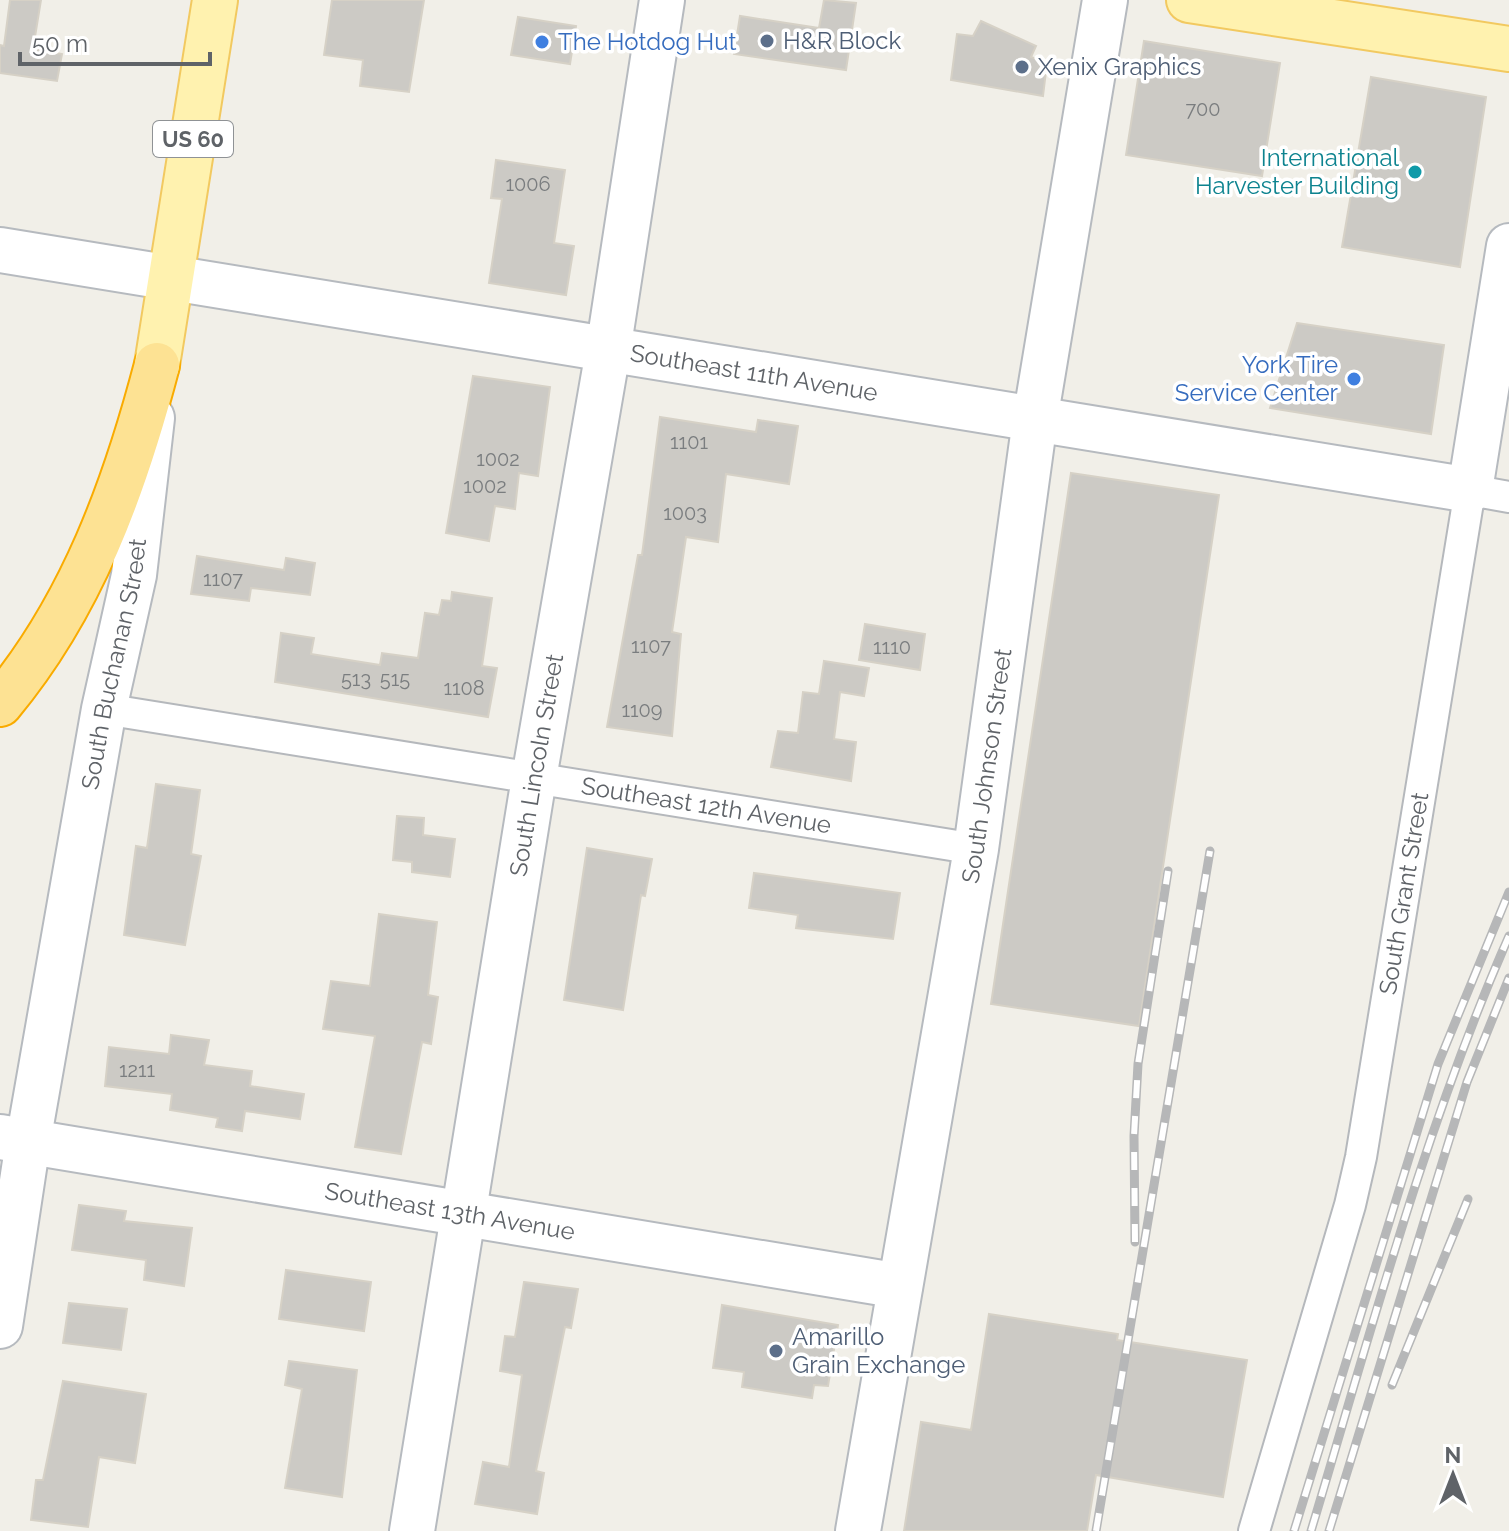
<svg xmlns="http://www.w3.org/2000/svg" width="1509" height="1531" font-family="Raleway,sans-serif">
	<rect width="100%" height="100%" fill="#f1efe8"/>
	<g fill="#cccac5" stroke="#d6d1c6" stroke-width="2">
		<polygon points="10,0 41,0 33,49 62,54 57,81 0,73 0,45 4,46"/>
		<polygon points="332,0 424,0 409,92 360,86 363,60 324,55"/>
		<polygon points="824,0 856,3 846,70 734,54 740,16 819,28"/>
		<polygon points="518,17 576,26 570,64 511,55"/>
		<polygon points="981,21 1036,46 1031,57 1047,63 1043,96 951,80 957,34 973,36"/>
		<polygon points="1144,41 1280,63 1262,176 1126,155"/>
		<polygon points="1371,77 1486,97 1460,267 1342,247"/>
		<polygon points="496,160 565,170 554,243 574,246 566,295 489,283 502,199 491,198"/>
		<polygon points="1297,323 1444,345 1431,434 1270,408"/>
		<polygon points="473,376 550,387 538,476 519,473 515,509 495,506 489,541 446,533"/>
		<polygon points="660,417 756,432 758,420 798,426 789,484 726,474 718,542 686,537 672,632 681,634 672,736 607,727 638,555 642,555"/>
		<polygon points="1071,473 1219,495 1139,1026 991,1004"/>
		<polygon points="197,556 284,570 286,558 315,563 310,595 251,588 249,601 191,594"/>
		<polygon points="452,592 492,598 482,666 497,668 488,717 275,682 281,633 314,638 311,654 380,665 382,653 418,658 425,613 439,615 442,600 451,601"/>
		<polygon points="865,624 925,634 920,670 859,660"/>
		<polygon points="824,661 869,668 864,696 840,692 834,739 856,742 851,781 771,767 778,731 798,733 803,692 819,694"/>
		<polygon points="156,784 200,790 191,854 201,856 185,945 124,935 136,846 147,848"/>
		<polygon points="397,816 424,818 423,835 455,839 450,877 412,872 412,862 393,860"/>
		<polygon points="587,848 652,859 645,896 641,895 623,1010 564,1000"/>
		<polygon points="754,873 900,893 893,939 796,928 798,915 749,908"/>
		<polygon points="379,914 437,922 428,995 438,997 431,1044 422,1042 401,1154 355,1147 375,1036 323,1029 331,981 370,986"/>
		<polygon points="171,1035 209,1040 204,1065 252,1071 250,1086 304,1094 300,1119 245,1111 242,1131 216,1127 218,1118 170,1110 172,1094 105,1086 109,1047 169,1054"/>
		<polygon points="79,1205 126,1211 124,1221 192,1228 184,1286 144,1280 146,1260 72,1250"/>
		<polygon points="286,1270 371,1282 364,1331 279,1319"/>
		<polygon points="524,1282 578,1289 571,1328 565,1327 536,1471 544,1473 537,1514 475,1504 483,1462 509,1467 522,1375 500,1371 505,1336 515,1337"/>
		<polygon points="69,1303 127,1309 121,1350 63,1343"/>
		<polygon points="722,1305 838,1325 828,1386 814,1385 812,1398 742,1387 744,1372 713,1368"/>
		<polygon points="989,1314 1118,1334 1117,1340 1247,1360 1223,1497 1096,1475 1087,1531 904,1531 921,1422 971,1430"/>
		<polygon points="289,1361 357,1370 342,1497 285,1488 302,1389 285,1385"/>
		<polygon points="63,1381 146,1394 135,1463 99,1457 88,1527 31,1520 36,1480 43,1480"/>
	</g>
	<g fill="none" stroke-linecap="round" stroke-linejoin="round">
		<g stroke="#b5b8bc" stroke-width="34">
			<g id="street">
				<path id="s1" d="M104 709 976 849"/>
				<path id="s2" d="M1254 1531 1350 1205 1361 1157 1470 490 1509 497"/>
			</g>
		</g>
		<g stroke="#b6babf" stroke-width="48">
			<g id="secondary">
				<path id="s3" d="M0 250 1470 490 1509 246"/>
				<path id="s4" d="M0 1137 900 1286"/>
				<path id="s5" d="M0 1326 28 1142 104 709 134 575 152 418"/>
				<path id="s6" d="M412 1531 534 778 608 351 662 0"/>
				<path id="s7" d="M858 1531 976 849 1035 420 1105 0"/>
			</g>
		</g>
		<g stroke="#f2c960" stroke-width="48">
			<g id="primary">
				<polyline points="1189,0 1509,49"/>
				<polyline points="157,365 215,0"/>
			</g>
		</g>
		<g stroke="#f9ab00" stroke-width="48">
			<path id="highway" d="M0 704C82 606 125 487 157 365"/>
		</g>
		<use href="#street" stroke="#fff" stroke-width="30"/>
		<use href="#secondary" stroke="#fff" stroke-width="44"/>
		<use href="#primary" stroke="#fff2af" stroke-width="44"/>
		<use href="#highway" stroke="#fde293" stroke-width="44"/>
		<g stroke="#b6b7b8" stroke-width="9">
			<g id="rail">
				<polyline points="1135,1242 1134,1136 1138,1064 1168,871"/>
				<polyline points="1392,1385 1468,1199"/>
				<polyline points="1096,1531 1210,851"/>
				<polyline points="1294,1531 1438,1064 1509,892"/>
				<path d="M1311 1531C1371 1331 1425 1127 1509 936"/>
				<polyline points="1329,1531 1467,1082 1509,978"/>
			</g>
		</g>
		<use href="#rail" stroke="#fff" stroke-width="6" stroke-dasharray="18" stroke-linecap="butt"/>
	</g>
	<g fill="#5c6f8a" stroke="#fff" stroke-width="3">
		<circle cx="767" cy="41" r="8"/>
		<circle cx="1022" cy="67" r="8"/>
		<circle cx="776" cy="1351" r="8"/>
	</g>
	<g fill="#3f7fe0" stroke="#fff" stroke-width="3">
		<circle cx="542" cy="42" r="8"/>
		<circle cx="1354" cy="379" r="8"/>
	</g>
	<circle fill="#0f9aa8" stroke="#fff" stroke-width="3" cx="1415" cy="172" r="8"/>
	<g text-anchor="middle" stroke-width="7" stroke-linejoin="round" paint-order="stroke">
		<g font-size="20" fill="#7a7d7f">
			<text x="1203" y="116">700</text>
			<text x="528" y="191">1006</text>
			<text x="689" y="449">1101</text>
			<text x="498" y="466">1002</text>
			<text x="485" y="493">1002</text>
			<text x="685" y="520">1003</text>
			<text x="223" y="586">1107</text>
			<text x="651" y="653">1107</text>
			<text x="892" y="654">1110</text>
			<text x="356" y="686">513</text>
			<text x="395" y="686">515</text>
			<text x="464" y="695">1108</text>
			<text x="642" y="717">1109</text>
			<text x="137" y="1077">1211</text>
		</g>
		<rect fill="#fff" stroke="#8f9295" stroke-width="2" x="153" y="121" width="80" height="36" rx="6"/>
		<g font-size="22" font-weight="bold" fill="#5f6368">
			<text x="193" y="147">US 60</text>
		</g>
		<g font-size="24" fill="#4e5e75" stroke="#fff" text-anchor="start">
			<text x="783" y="49">H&amp;R Block</text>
			<text x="1038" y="75">Xenix Graphics</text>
			<text x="792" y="1345">Amarillo<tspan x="792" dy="28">Grain Exchange</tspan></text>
		</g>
		<g font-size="24" fill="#366cbe" stroke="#fff" text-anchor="start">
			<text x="558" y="50">The Hotdog Hut</text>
			<text x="1338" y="373" text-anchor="end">York Tire<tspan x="1338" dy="28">Service Center</tspan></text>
		</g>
		<g font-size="24" fill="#0d838f" stroke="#fff" text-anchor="end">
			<text x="1399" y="166">International<tspan x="1399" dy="28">Harvester Building</tspan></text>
		</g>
		<g font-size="24" fill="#5f6368" stroke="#fff">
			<text dy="8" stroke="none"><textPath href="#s3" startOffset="764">Southeast 11th Avenue</textPath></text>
			<text dy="8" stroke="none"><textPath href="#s5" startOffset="672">South Buchanan Street</textPath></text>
			<text dy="8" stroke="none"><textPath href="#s6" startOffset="776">South Lincoln Street</textPath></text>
			<text dy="8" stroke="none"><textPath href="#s7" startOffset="776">South Johnson Street</textPath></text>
			<text dy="8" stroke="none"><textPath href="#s1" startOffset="610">Southeast 12th Avenue</textPath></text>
			<text dy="8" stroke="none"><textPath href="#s2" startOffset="656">South Grant Street</textPath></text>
			<text dy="8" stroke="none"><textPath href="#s4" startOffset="456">Southeast 13th Avenue</textPath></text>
		</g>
	</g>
	<g transform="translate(1453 1475)" stroke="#ffffff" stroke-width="6" paint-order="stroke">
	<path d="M0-6L14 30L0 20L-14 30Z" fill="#5f6368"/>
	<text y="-12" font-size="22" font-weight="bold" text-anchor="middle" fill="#5f6368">N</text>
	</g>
	<path d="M20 52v12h190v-12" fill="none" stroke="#5f6368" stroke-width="4"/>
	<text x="32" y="52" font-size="24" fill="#5f6368" stroke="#ffffff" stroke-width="6" paint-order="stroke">50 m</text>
</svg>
